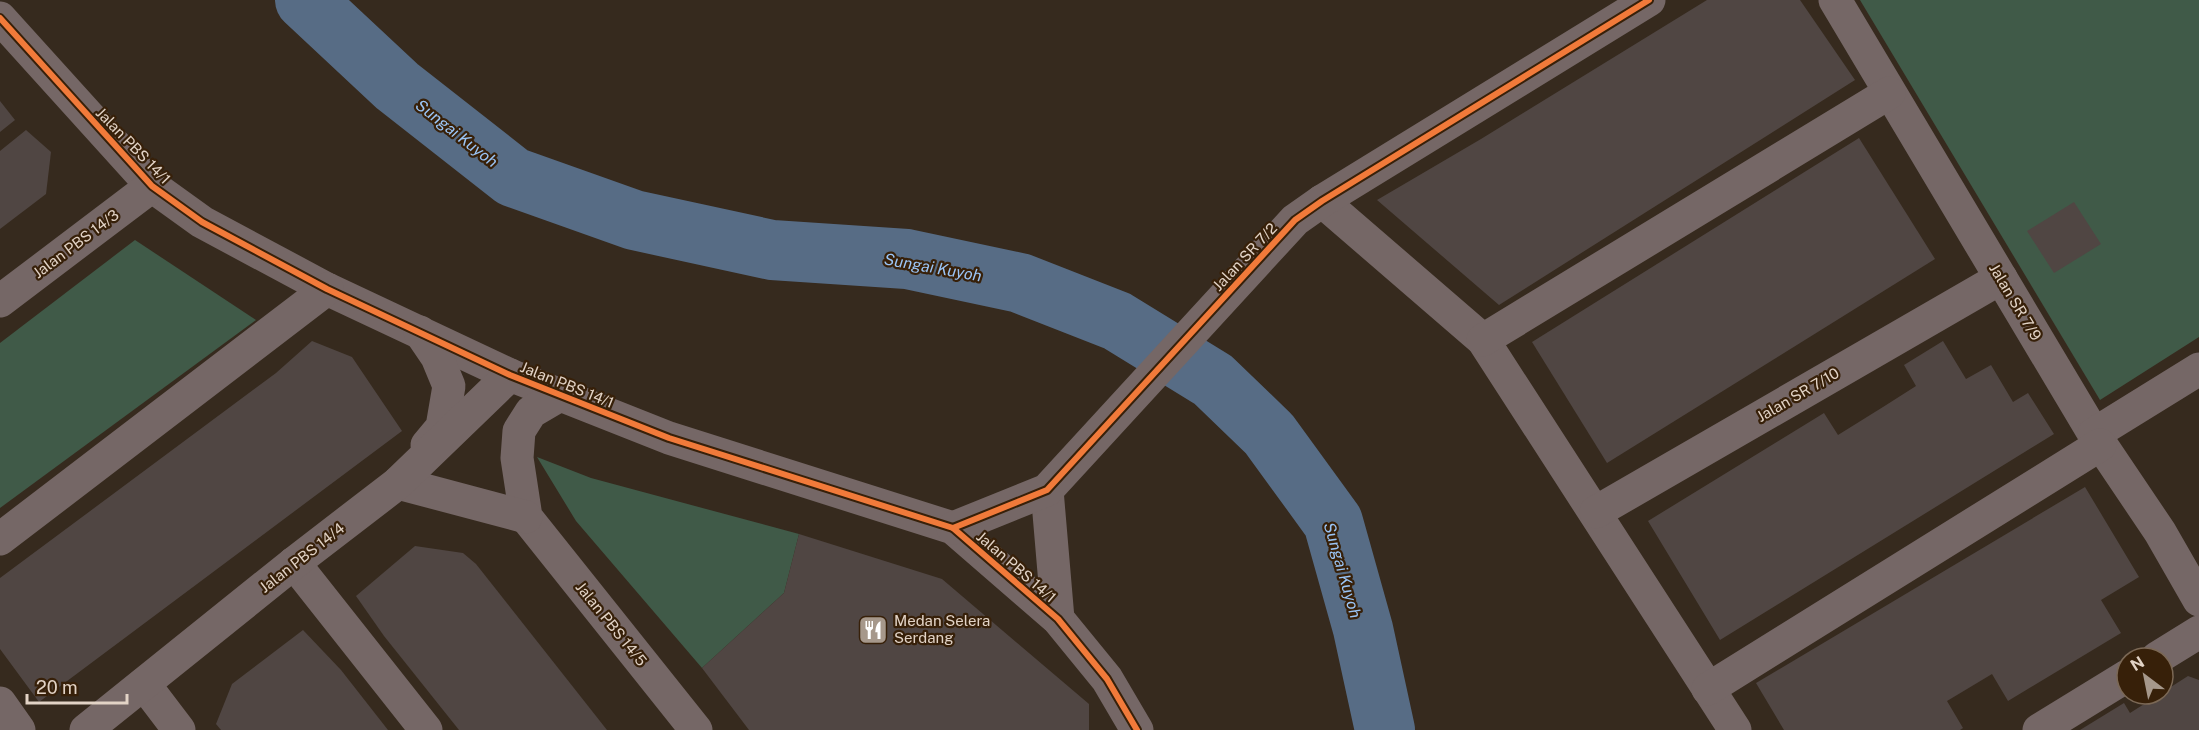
<svg xmlns="http://www.w3.org/2000/svg" width="2199" height="730" font-family="'Public Sans',sans-serif">
	<rect width="100%" height="100%" fill="#362a1e"/>
	<g fill="#405a48">
		<polygon points="1860,0 2199,0 2199,337 2100,400"/>
		<polygon points="135,240 256,320 0,508 0,343"/>
		<polygon points="537,457 591,478 799,534 784,593 702,668 576,521"/>
	</g>
	<g fill="none" stroke-linecap="round" stroke-linejoin="round">
		<polyline stroke="#576c85" stroke-width="60" points="305,0 397,86 513,177 634,220 772,250 907,259 1020,283 1117,321 1213,380 1269,434 1333,522 1363,629 1385,730"/>
	</g>
	<g fill="#504643">
		<polygon points="1707,0 1800,0 1855,80 1499,305 1377,200 1481,139"/>
		<polygon points="0,101 15,120 0,132"/>
		<polygon points="26,130 51,152 46,194 0,229 0,151"/>
		<polygon points="1859,138 1935,259 1607,463 1532,342"/>
		<polygon points="2074,202 2101,244 2054,273 2027,231"/>
		<polygon points="312,341 352,357 402,431 39,702 0,649 0,578 276,373"/>
		<polygon points="1943,341 1966,379 1991,365 2013,402 2028,393 2054,434 1720,640 1648,521 1824,413 1838,435 1883,407 1916,386 1904,365"/>
		<polygon points="2085,487 2139,577 2101,600 2121,633 2008,701 1992,674 1947,701 1963,728 1960,730 1784,730 1756,683"/>
		<polygon points="799,534 942,579 1089,704 1089,730 749,730 702,668 784,593"/>
		<polygon points="415,546 463,553 476,564 607,730 459,730 384,636 356,596"/>
		<polygon points="303,630 341,670 388,730 221,730 216,724 232,684"/>
		<polygon points="2188,676 2199,680 2199,730 2080,730 2124,703 2130,713 2160,694 2163,694 2163,692"/>
	</g>
	<g fill="none" stroke-linecap="round" stroke-linejoin="round">
		<g stroke="#756766" stroke-width="33">
			<polyline points="1835,0 2094,434 2160,532 2199,600"/>
			<polyline points="0,18 152,186 202,222 327,289 510,375 669,438 953,528 1058,619 1107,679 1137,730"/>
			<polyline points="1322,201 1483,340 1735,730"/>
			<polyline points="0,301 152,186"/>
			<polyline points="420,332 437,357 449,386 442,427 427,445"/>
			<polyline points="1483,340 1889,93"/>
			<polyline points="560,395 531,412 519,431 517,458 526,517 696,730"/>
			<polyline points="2094,434 2199,369"/>
			<polyline points="398,483 526,517"/>
			<polyline points="1047,490 1058,619"/>
			<polyline points="1596,512 2001,278"/>
			<polyline points="953,528 1047,490 1295,220 1322,201 1649,0"/>
			<polyline points="0,539 327,289"/>
			<polyline points="294,563 426,730"/>
			<polyline points="2157,658 2199,632"/>
			<polyline points="144,684 179,730"/>
			<polyline points="1708,689 2100,445"/>
			<polyline points="0,703 19,730"/>
			<polyline points="86,730 294,563 398,483 510,375"/>
			<polyline points="2039,730 2127,676"/>
		</g>
		<g stroke="#372009" stroke-width="10">
			<g id="cycleway">
				<polyline points="0,18 152,186 202,222 327,289 510,375 669,438 953,528 1058,619 1107,679 1137,730"/>
				<polyline points="953,528 1047,490 1295,220 1322,201 1649,0"/>
			</g>
		</g>
		<use href="#cycleway" stroke="#f17a3a" stroke-width="6"/>
	</g>
	<defs>
		<g id="restaurant-square" transform="scale(1.5)"><rect x="-9" y="-9" width="18" height="18" rx="4" fill="#a6988b" stroke="#372009"/><path d="M-5-6h1v4h1v-4h1v4h1v-4h1v5L-1.5 .5V6h-2V.5L-5-1ZM5-6V6H3V1.5H1.5Q1.5-4 5-6Z" fill="#fff"/></g>
	</defs>
	<g fill-rule="evenodd">
		<use href="#restaurant-square" x="873" y="630"/>
	</g>
	<g text-anchor="middle" stroke-width="4.5" stroke-linejoin="round" paint-order="stroke">
		<g font-size="15" fill="#e2d3c6" stroke="#372009">
			<text transform="translate(133 146) rotate(46)" y="5">Jalan PBS 14/1</text>
			<text transform="translate(76 244) rotate(-37)" y="5">Jalan PBS 14/3</text>
			<text transform="translate(1245 257) rotate(-47)" y="5">Jalan SR 7/2</text>
			<text transform="translate(2015 302) rotate(59)" y="5">Jalan SR 7/9</text>
			<text transform="translate(567 385) rotate(22)" y="5">Jalan PBS 14/1</text>
			<text transform="translate(1798 395) rotate(-30)" y="5">Jalan SR 7/10</text>
			<text transform="translate(302 558) rotate(-38)" y="5">Jalan PBS 14/4</text>
			<text transform="translate(1016 567) rotate(41)" y="5">Jalan PBS 14/1</text>
			<text transform="translate(611 624) rotate(51)" y="5">Jalan PBS 14/5</text>
		</g>
		<g font-size="15" fill="#e2d3c6" stroke="#372009" text-anchor="start">
			<text x="894" y="626">Medan Selera<tspan x="894" dy="17">Serdang</tspan></text>
		</g>
		<g font-size="16" font-style="italic" fill="#9ac4f5" stroke="#372009">
			<text transform="translate(457 133) rotate(38)" y="6">Sungai Kuyoh</text>
			<text transform="translate(933 267) rotate(10)" y="6">Sungai Kuyoh</text>
			<text transform="translate(1343 570) rotate(74)" y="6">Sungai Kuyoh</text>
		</g>
	</g>
	<g transform="translate(2145 676) rotate(328)"><circle r="28" fill="#372009" stroke="#7b6855" stroke-width="1.5"/>
	<path d="M0-4.5L10 22L0 15L-10 22Z" fill="#a6988b"/>
	<text y="-9" font-size="16" font-weight="bold" text-anchor="middle" fill="#e2d3c6">N</text>
	</g>
	<path d="M27 694v9h100v-9" fill="none" stroke="#e2d3c6" stroke-width="3"/>
	<text x="36" y="694" font-size="18" fill="#e2d3c6" stroke="#372009" stroke-width="4.5" paint-order="stroke">20 m</text>
</svg>
